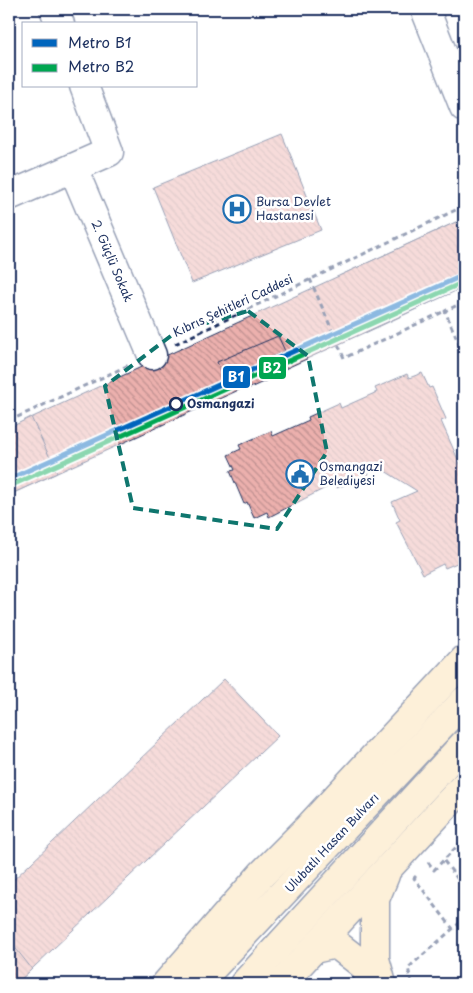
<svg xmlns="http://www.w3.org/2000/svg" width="473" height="993" font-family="'Playpen Sans',sans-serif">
	<defs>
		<pattern id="building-back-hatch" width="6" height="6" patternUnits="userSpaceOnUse" patternTransform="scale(1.25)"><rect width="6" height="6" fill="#ecb0ad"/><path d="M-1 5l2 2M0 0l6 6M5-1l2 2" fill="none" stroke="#be9090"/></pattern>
	</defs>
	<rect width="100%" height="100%" fill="#fff"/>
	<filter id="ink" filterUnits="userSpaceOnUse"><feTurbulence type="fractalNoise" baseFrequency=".02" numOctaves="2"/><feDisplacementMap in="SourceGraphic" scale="10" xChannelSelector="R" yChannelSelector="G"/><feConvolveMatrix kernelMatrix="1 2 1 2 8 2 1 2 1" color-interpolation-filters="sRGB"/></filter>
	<g filter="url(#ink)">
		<g fill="url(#building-back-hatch)" stroke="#1b2f5e">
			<polygon points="282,134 321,230 192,283 153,187"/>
			<polygon points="456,222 464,240 464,287 365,333 339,276"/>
			<polygon points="456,222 464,240 464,287 9,495 9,428"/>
			<polygon points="278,336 285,351 264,360 272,378 250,388 242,369 223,376 217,362"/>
			<polygon points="422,373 429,388 432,387 446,419 441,421 464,473 464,560 445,568 443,564 423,574 396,522 400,520 392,502 417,491 377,466 367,471 369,474 337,488 335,483 269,517 267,512 254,518 247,502 244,504 230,471 235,470 228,455 241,449 239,445 271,431 273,436 309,420 308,417 339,403 341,408 377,392 375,388 407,374 409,378"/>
			<polygon points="31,417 57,473 9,495 9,428"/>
			<polygon points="224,679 278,736 16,984 9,984 9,884"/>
			<polygon points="9,940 32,969 16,984 9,984"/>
		</g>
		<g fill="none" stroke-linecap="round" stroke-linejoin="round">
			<g stroke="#1b2f5e" stroke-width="31">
				<g id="minor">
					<polyline points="54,9 60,24"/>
					<polyline points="425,9 464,107"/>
					<polyline points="73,168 152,355"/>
					<polyline points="9,196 109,152 84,86"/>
				</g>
			</g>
			<g stroke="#1b2f5e" stroke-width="31">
				<g id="highway">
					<polyline points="314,949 336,944 363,965 374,984"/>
					<polyline points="166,984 262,874 306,830 464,660"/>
					<polyline points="197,984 464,701"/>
					<polyline points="244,984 464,744"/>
					<polyline points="281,984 464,786"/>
					<polyline points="382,984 375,959 375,899 385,875"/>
				</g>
			</g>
			<g stroke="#1b2f5e" stroke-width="3" stroke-dasharray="5 4" stroke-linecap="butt">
				<polyline points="461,233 464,207"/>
				<polyline points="310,279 344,358 445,311"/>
				<polyline points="464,302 445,311 464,356"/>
				<polyline points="175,344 464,206"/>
				<polyline points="9,421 129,365"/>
				<polyline points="444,861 464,887"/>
				<polyline points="428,862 434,870 464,839"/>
				<polyline points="416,876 414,878 453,929"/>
				<polyline points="412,984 408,968 464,919"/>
			</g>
			<use href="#minor" stroke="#fff" stroke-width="28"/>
			<use href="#highway" stroke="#faddab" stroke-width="28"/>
			<g stroke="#fff" stroke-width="9">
				<polyline id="metro-1" points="9,479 464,275"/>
			</g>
			<g stroke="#fff" stroke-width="9">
				<polyline id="metro-2" points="12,485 464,282"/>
			</g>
			<use href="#metro-1" stroke="#0065bd" stroke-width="5"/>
			<use href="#metro-2" stroke="#00a651" stroke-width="5"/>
		</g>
	</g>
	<path d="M0 0H473V993H0ZM248 311 308 356 327 452 277 529 133 508 105 386 176 332Z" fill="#fff" fill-opacity=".55" fill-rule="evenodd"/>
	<path fill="none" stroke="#0f766e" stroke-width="4" stroke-dasharray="10 6" stroke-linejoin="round" d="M248 311 308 356 327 452 277 529 133 508 105 386 176 332Z"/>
	<defs>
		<g id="hospital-ring" transform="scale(1.4375)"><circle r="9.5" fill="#fff" stroke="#1f6fb2" stroke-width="1.5"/><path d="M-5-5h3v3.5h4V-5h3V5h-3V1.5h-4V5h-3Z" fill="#1f6fb2"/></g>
		<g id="civic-ring" transform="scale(1.4375)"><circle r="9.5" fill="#fff" stroke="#1f6fb2" stroke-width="1.5"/><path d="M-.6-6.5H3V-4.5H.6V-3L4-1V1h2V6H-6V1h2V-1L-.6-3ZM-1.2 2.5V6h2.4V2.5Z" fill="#1f6fb2"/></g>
	</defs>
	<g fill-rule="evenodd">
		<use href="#hospital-ring" x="237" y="209"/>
		<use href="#civic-ring" x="300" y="474"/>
	</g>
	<circle fill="#fff" stroke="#1b2f5e" stroke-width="2.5" cx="176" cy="404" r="6"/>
	<g text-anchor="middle" stroke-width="5" stroke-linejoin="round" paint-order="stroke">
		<g font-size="12" fill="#1b2f5e" stroke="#fff" text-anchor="start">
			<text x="256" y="206">Bursa Devlet<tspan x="256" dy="14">Hastanesi</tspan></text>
			<text x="319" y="471">Osmangazi<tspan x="319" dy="14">Belediyesi</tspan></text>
		</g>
		<g font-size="12" fill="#1b2f5e" stroke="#fff">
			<text transform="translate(112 261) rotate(67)" y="4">2. Güçlü Sokak</text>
			<text transform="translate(233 306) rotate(-25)" y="4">Kıbrıs Şehitleri Caddesi</text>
			<text transform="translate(332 843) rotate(-47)" y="4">Ulubatlı Hasan Bulvarı</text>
		</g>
		<g font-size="12" font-weight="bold" fill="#1b2f5e" stroke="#fff" text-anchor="start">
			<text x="187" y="408">Osmangazi</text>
		</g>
	</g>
	<g stroke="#fff" stroke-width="2">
		<rect x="258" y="356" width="29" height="24" rx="5" fill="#00a651"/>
		<rect x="222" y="365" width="29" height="24" rx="5" fill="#0065bd"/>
	</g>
	<g font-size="14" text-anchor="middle" font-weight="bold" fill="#fff">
		<text x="272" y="373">B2</text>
		<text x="236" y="382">B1</text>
	</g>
	<rect width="473" height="993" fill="none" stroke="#fff" stroke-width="30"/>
	<rect x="15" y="15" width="443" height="963" fill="none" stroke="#1b2f5e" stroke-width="2" filter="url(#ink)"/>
	<rect x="22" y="22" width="175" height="65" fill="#ffffff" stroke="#a4acbf"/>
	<rect x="32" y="39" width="25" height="8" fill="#0065bd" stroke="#a4acbf"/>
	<text x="68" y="48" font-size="15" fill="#1b2f5e">Metro B1</text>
	<rect x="32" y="64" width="25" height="8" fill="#00a651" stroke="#a4acbf"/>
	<text x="68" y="72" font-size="15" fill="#1b2f5e">Metro B2</text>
</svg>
